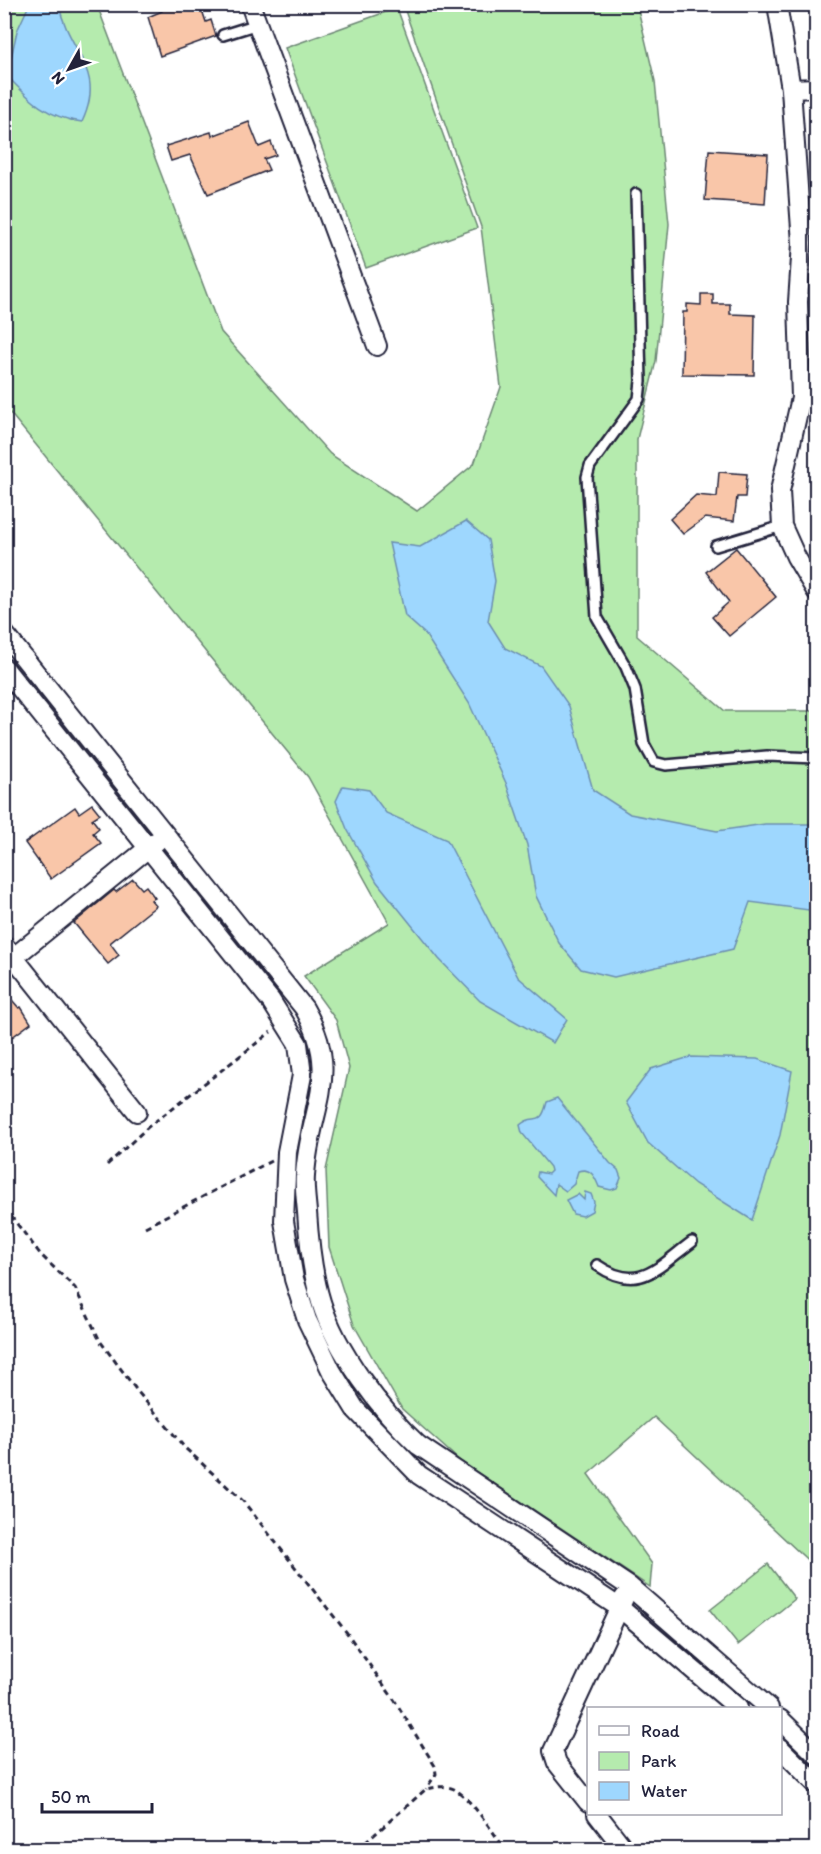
<svg xmlns="http://www.w3.org/2000/svg" width="821" height="1854" font-family="Itim,sans-serif">
	<rect width="100%" height="100%" fill="#fff"/>
	<filter id="ink" filterUnits="userSpaceOnUse"><feTurbulence type="fractalNoise" baseFrequency=".0167" numOctaves="2"/><feDisplacementMap in="SourceGraphic" scale="12" xChannelSelector="R" yChannelSelector="G"/><feConvolveMatrix kernelMatrix="1 2 1 2 8 2 1 2 1" color-interpolation-filters="sRGB"/></filter>
	<g filter="url(#ink)">
		<g fill="#b5ebae" stroke="#6c8674" stroke-width="1.5">
			<polygon points="4,5 97,5 221,332 330,454 417,511 474,464 501,387 481,227 403,5 637,5 655,81 669,224 656,361 637,439 637,636 725,711 816,711 816,1568 654,1417 588,1474 652,1564 650,1587 460,1461 402,1409 354,1325 329,1247 326,1170 349,1068 336,1020 304,976 389,923 308,777 5,407"/>
			<polygon points="397,8 477,228 366,268 285,48"/>
			<polygon points="768,1564 795,1599 738,1645 710,1610"/>
		</g>
		<g fill="#9ed7fe" stroke="#6c8fb0" stroke-width="1.5">
			<path d="M29 5H59C68 52 107 69 82 122 47 118 30 100 7 76L17 31Z"/>
			<polygon points="466,521 488,540 495,581 488,621 505,648 541,666 569,706 593,790 630,814 717,831 765,824 816,824 816,911 750,902 733,949 614,977 581,969 559,943 536,896 527,845 506,783 469,703 425,634 405,616 389,543 420,547"/>
			<polygon points="343,786 369,790 386,813 447,840 518,977 567,1019 553,1043 480,1001 439,959 377,882 347,829 336,801"/>
			<polygon points="690,1057 757,1059 792,1071 780,1135 752,1220 695,1184 648,1143 626,1102 651,1069"/>
			<path d="M557 1098 610 1163 618 1170 621 1178 617 1188 611 1190 599 1187C595 1177 591 1167 578 1171L574 1184 566 1191 556 1184 554 1195 537 1177 538 1172 548 1174 551 1171 550 1167 522 1133 520 1125C535 1111 540 1130 547 1102Z"/>
			<polygon points="585,1192 591,1194 594,1202 592,1211 583,1216 573,1214 566,1200 578,1194 584,1200"/>
		</g>
		<g fill="#f9c6a9" stroke="#22223b" stroke-width="1.5">
			<polygon points="160,4 172,4 174,9 188,4 200,4 206,22 211,20 216,36 160,56 148,17 162,11"/>
			<polygon points="249,122 259,147 271,142 276,155 264,159 269,170 208,194 190,155 171,161 166,146 211,132 212,136"/>
			<polygon points="709,150 768,154 765,204 705,200"/>
			<polygon points="701,294 713,294 713,304 730,304 730,314 755,315 754,375 682,374 683,312 687,312 687,304 701,305"/>
			<polygon points="719,472 747,474 745,497 737,497 734,521 705,518 683,534 670,519 696,495 717,497"/>
			<polygon points="736,548 776,597 729,636 712,617 729,602 706,572"/>
			<polygon points="92,804 100,814 92,819 99,828 93,833 101,843 51,879 25,843 75,807 79,813"/>
			<polygon points="133,879 142,889 146,886 155,898 151,900 156,906 110,943 119,955 108,964 74,923 114,890 116,892"/>
			<polygon points="12,1000 19,1008 21,1007 31,1023 4,1043 4,1006"/>
		</g>
		<g fill="none" stroke-linecap="round" stroke-linejoin="round">
			<g stroke="#22223b" stroke-width="14">
				<g id="lane">
					<polyline points="223,35 258,24"/>
					<polyline points="636,194 641,381 639,399 590,466 587,477 597,617 626,667 635,689 644,744 654,762 666,765 767,756 816,758"/>
					<polyline points="716,546 782,526"/>
					<path d="M597 1265C639 1294 658 1267 692 1242"/>
				</g>
			</g>
			<g stroke="#22223b" stroke-width="22">
				<g id="street">
					<polyline points="250,4 377,346"/>
					<polyline points="777,4 791,89 802,243 798,302 801,398 780,491 782,526 796,557 816,591"/>
					<polyline points="791,89 816,88"/>
					<path d="M4 633 304 1008C343 1075 309 1107 305 1176 304 1187 306 1200 307 1212 309 1243 312 1273 321 1302 336 1351 381 1411 418 1445L630 1587 769 1708"/>
					<polyline points="4,668 271,1001 298,1044 302,1075 287,1152 284,1221 294,1279 307,1320 331,1370 355,1409 419,1475 620,1608 738,1708"/>
					<polyline points="4,945 137,1112"/>
					<polyline points="14,957 157,841"/>
					<polyline points="780,1719 816,1754"/>
					<polyline points="780,1748 816,1784"/>
					<polyline points="588,1802 557,1763 553,1751 624,1598"/>
					<polyline points="597,1814 625,1850"/>
				</g>
			</g>
			<g stroke="#22223b" stroke-width="3" stroke-dasharray="6 4.5" stroke-linecap="butt">
				<polyline points="107,1165 148,1127 271,1032"/>
				<polyline points="4,1207 41,1255 75,1288 100,1341 138,1392 185,1448 243,1501 347,1633 395,1701 435,1766 436,1774 426,1789"/>
				<polyline points="145,1227 271,1161"/>
				<path d="M357 1850 426 1789C436 1787 445 1785 454 1789 472 1799 493 1833 506 1850"/>
			</g>
			<use href="#lane" stroke="#fff" stroke-width="9"/>
			<use href="#street" stroke="#fff" stroke-width="18"/>
		</g>
	</g>
	<rect width="821" height="1854" fill="none" stroke="#fff" stroke-width="24"/>
	<rect x="12" y="12" width="797" height="1830" fill="none" stroke="#22223b" stroke-width="2" filter="url(#ink)"/>
	<rect x="587" y="1707" width="195" height="108" fill="#ffffff" stroke="#a7a7b1" stroke-width="1.5"/>
	<rect x="599" y="1726" width="30" height="9" fill="#ffffff" stroke="#a7a7b1" stroke-width="1.5"/>
	<text x="641" y="1737" font-size="18" fill="#22223b">Road</text>
	<rect x="599" y="1752" width="30" height="18" fill="#b5ebae" stroke="#a7a7b1" stroke-width="1.5"/>
	<text x="641" y="1767" font-size="18" fill="#22223b">Park</text>
	<rect x="599" y="1782" width="30" height="18" fill="#9ed7fe" stroke="#a7a7b1" stroke-width="1.5"/>
	<text x="641" y="1797" font-size="18" fill="#22223b">Water</text>
	<g transform="translate(69 69) rotate(230)" stroke="#ffffff" stroke-width="4.5" paint-order="stroke">
	<path d="M0-4.5L10 22L0 15L-10 22Z" fill="#22223b"/>
	<text y="-9" font-size="16" font-weight="bold" text-anchor="middle" fill="#22223b">N</text>
	</g>
	<path d="M42 1803v9h110v-9" fill="none" stroke="#22223b" stroke-width="3"/>
	<text x="51" y="1803" font-size="18" fill="#22223b" stroke="#ffffff" stroke-width="4.5" paint-order="stroke">50 m</text>
</svg>
